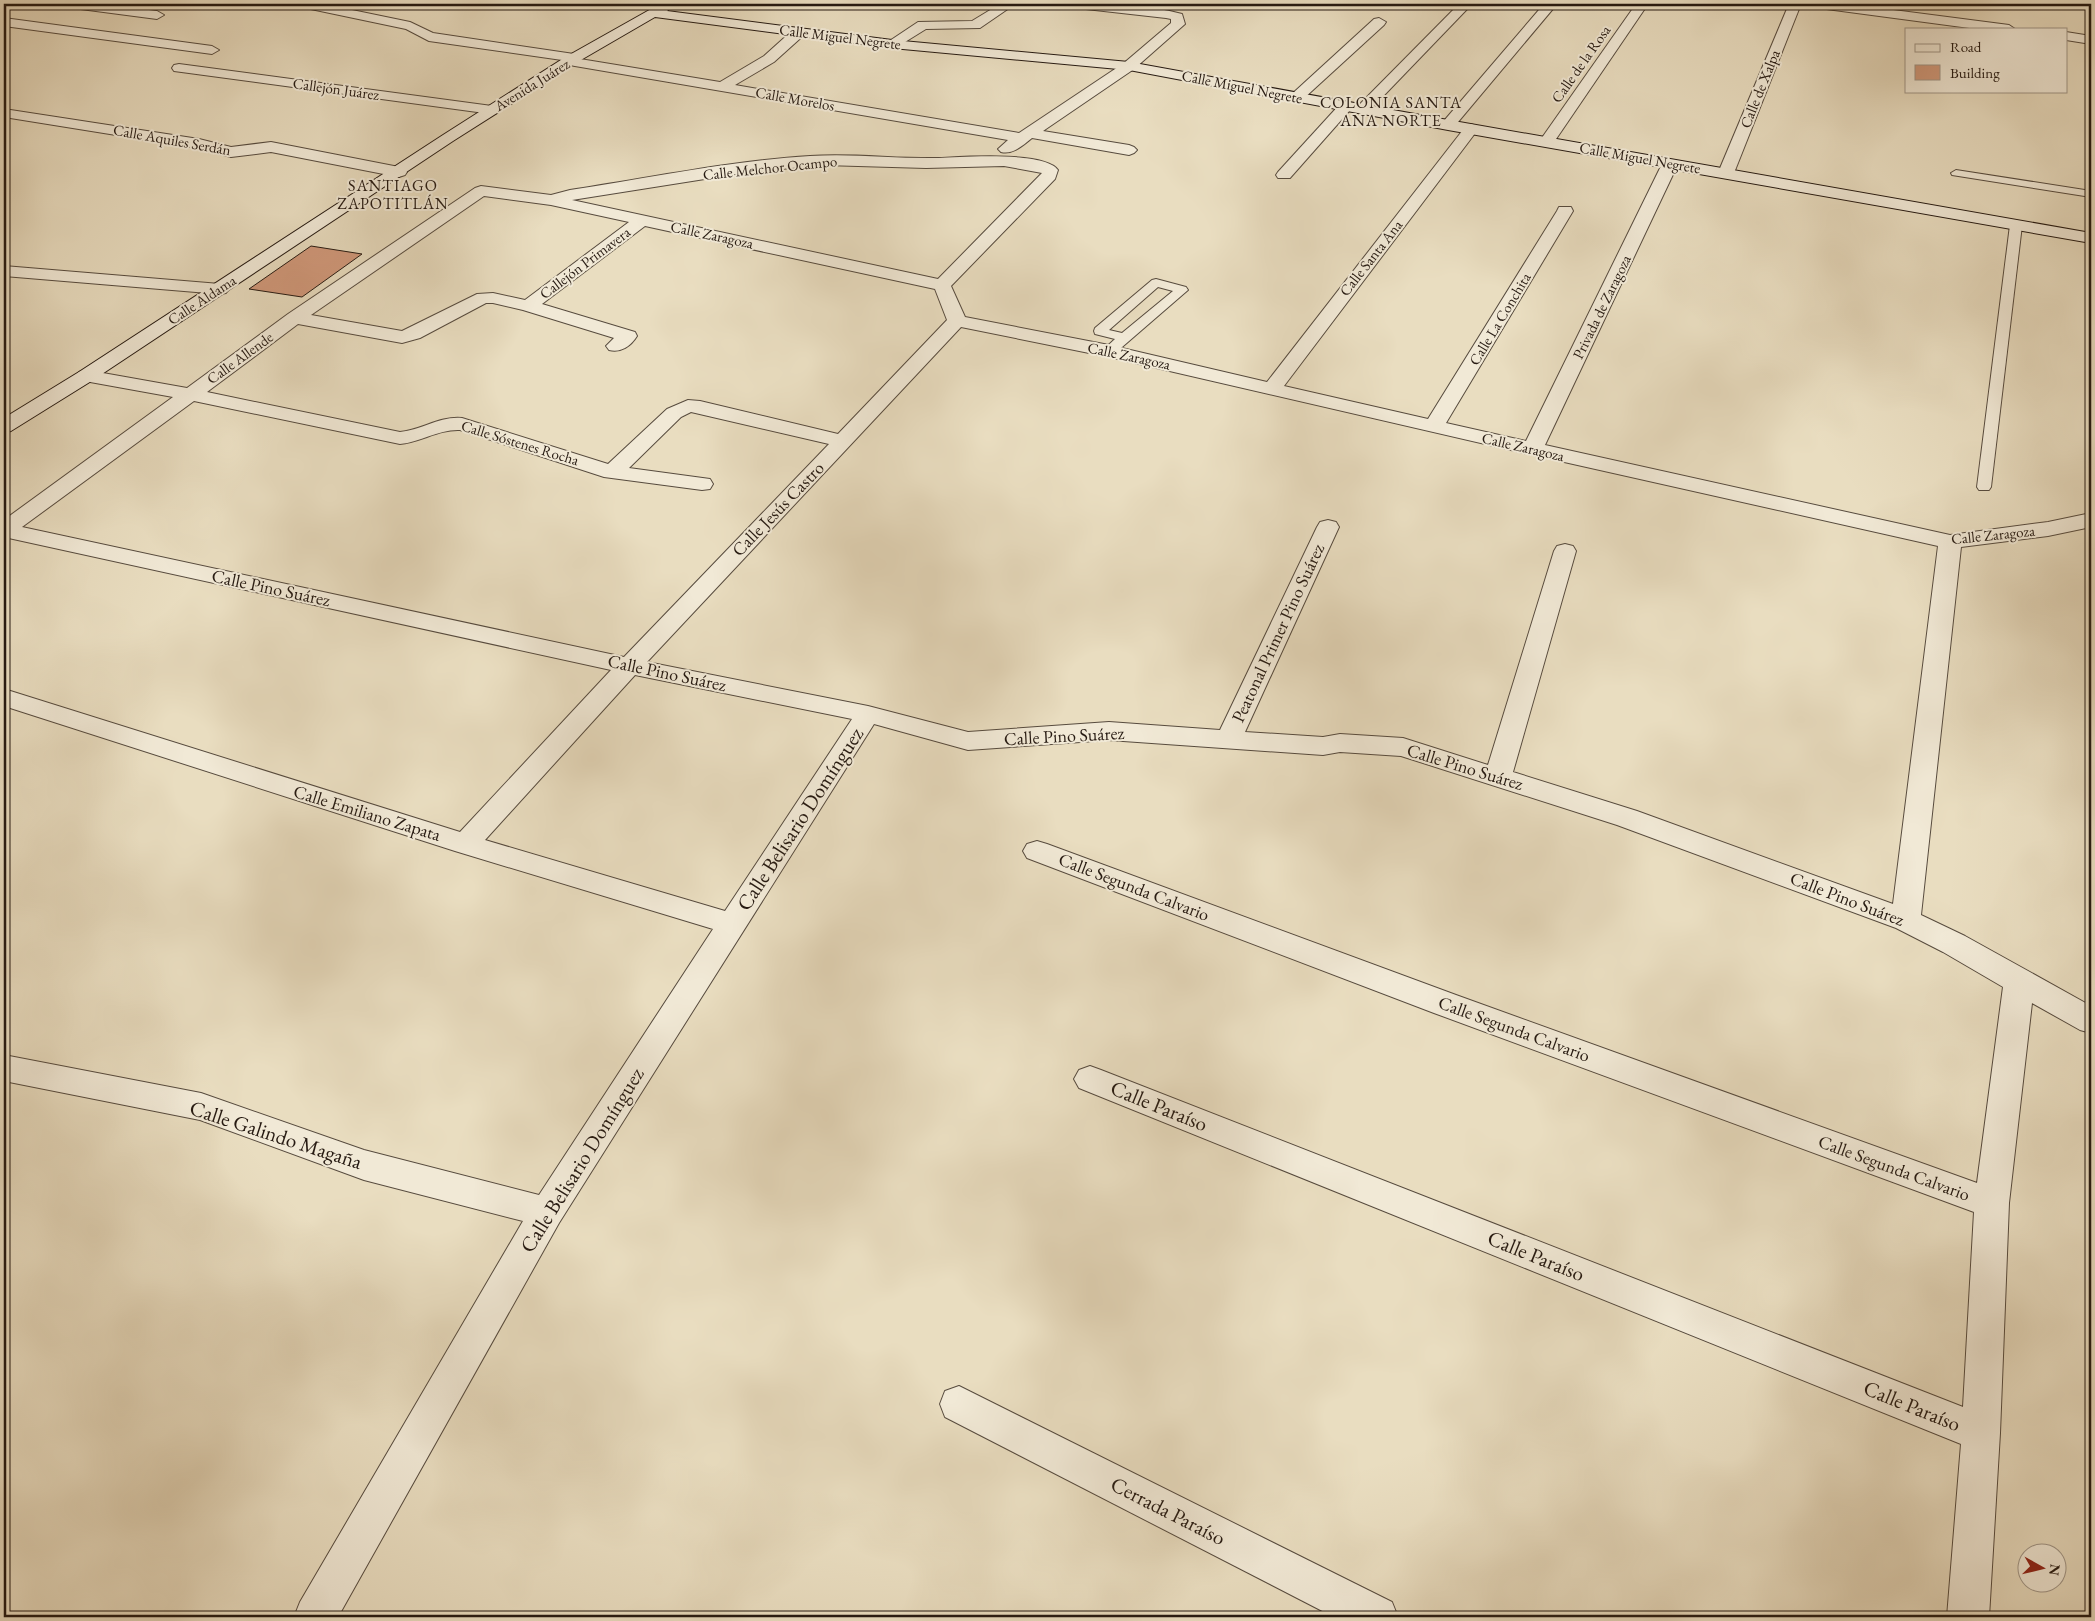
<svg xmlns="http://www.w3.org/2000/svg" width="2095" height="1621" font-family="'EB Garamond',serif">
	<rect width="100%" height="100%" fill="#e9ddc0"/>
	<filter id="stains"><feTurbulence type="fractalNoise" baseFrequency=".004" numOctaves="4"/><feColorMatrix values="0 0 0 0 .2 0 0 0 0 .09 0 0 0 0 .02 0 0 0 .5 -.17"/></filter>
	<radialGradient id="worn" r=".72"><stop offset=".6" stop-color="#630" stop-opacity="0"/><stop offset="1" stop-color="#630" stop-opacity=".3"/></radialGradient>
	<polygon fill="#d1997b" stroke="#261a12" points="311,246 362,254 302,297 249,289"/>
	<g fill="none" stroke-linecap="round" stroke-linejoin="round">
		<g stroke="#574b3e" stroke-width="2">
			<g id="lane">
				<polygon points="1956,170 2091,191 2091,197 1952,175 1951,173"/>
				<polygon points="2016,222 2022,225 1991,487 1989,490 1979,490 1977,487 2010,225"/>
				<path d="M1156 279 1186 287 1188 290 1114 354H1104L1102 351 1115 339 1095 334 1094 331 1095 328 1152 280ZM1158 287 1173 291 1122 333 1109 330Z"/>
			</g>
		</g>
		<g stroke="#574b3e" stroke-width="2">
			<g id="street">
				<polygon points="67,4 101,4 157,11 164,15 157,19 73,8 68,7"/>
				<path d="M300 4H323L410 22 433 33 574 54 579 55 580 59 720 82 764 56 794 29H804L806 32 804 35 774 62 735 85 1019 133 1124 63 1171 23V19L1166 18 1077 8 1072 7 1071 4C1107 4 1146 4 1182 14L1185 24 1134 69 1043 131 1129 145 1134 147 1137 150 1134 153 1129 155 1032 138C1023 145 1013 155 1001 152L998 149 1008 140 569 65 564 64 562 60 429 41 406 29 306 8 301 7Z"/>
				<polygon points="1000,4 1015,4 980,28 926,29 897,47 887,47 885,44 918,22 972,21"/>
				<polygon points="1459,4 1472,4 1368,112 1358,112 1356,109 1358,106"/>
				<polygon points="1544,4 1557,4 1453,128 1443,128 1440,125 1443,122"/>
				<polygon points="1636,4 1648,4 1552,145 1542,145 1539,142"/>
				<polygon points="1789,4 1801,4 1734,173 1732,176 1720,176 1718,173"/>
				<polygon points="1813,4 1847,4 2009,25 2015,29 1977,29 1819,8 1814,7"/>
				<polygon points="4,18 212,46 219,50 212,54 4,26"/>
				<polygon points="1379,18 1386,22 1384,25 1302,100 1292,100 1290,97 1292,94 1374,19"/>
				<polygon points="2066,32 2091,36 2091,44 2066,40"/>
				<polygon points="179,64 492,106 497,107 499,110 497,113 492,114 174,71 172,68 174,65"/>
				<polygon points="1346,102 1351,103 1353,106 1351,109 1290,178 1278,178 1276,175 1278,172 1341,103"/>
				<polygon points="4,109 199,139 231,147 271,142 399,167 405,169 407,172 405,175 399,177 271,152 231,157 197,148 4,117"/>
				<path d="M1471 124 1476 126 1479 129 1476 132 1284 386 1428 419 1557 211 1559 207H1571L1573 211 1446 423 1526 441 1662 164 1664 161H1676L1678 164 1545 445 1950 535 2048 522 2091 513V527L2048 536 1961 547 1921 915 1965 936 2091 1006V1033L2080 1030 2032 1003 2009 1203 2000 1433 1989 1617H1947L1961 1444 1079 1088 1074 1079 1079 1070 1090 1066 1101 1070 1963 1407 1974 1212 1434 1013 1027 858 1023 851 1027 844 1037 841 1047 844 1456 995 1977 1183 2003 987 1943 952 1896 928 1617 825 1401 756 1340 752 1323 755 1109 740 968 750 874 724 559 1223 338 1617H294L300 1602 523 1221 364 1180 200 1120 4 1081V1055L201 1093 364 1150 539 1195 713 929 455 851 4 706V689L460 832 611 670 4 537V520L173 397 79 380 76 376 79 372 86 370 187 388 288 314 475 188 481 186 551 195 570 190C650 178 730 161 810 156 853 153 896 159 939 158 962 157 1045 151 1058 170L1055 179 951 286 965 317 1109 345 1267 382 1466 126ZM824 165 926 168 1004 166 1042 173 938 279 572 200 749 172ZM484 196 551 205 629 222 525 300 493 293 477 294 402 331 311 315ZM645 226 935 289 947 320 838 434 700 401 688 400 667 409 608 464 462 418C439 416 422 430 400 432L207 392 298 324 402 343 420 338 486 303H493L523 310 614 338 606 346 609 350C621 353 631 346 637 336L635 332 542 304ZM961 327 1109 357 1533 455 1938 546 1893 904 1637 811 1513 772 1576 551 1573 546 1565 544 1557 546 1554 551 1488 765 1403 738 1340 734 1323 737 1245 732 1339 527 1336 522 1328 520 1320 522 1317 527 1220 730 1109 722 968 732 868 706 647 662ZM194 401 400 444C421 442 439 429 460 430L604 477 702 490 710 489 713 484 710 479 629 468 681 417 691 412 829 444 624 657 22 527ZM635 675 852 719 725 911 485 840Z"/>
				<polygon points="4,266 220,284 226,285 229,289 226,293 220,294 4,276"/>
				<polygon points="959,1386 1392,1602 1398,1617 1334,1617 945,1417 940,1404 945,1391"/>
			</g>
		</g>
		<g stroke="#261a12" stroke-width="2">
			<polygon id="secondary" points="660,4 675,4 667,11 892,40 1129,62 1448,120 2091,233 2091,243 1448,130 1129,70 892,48 655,17 574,64 453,141 93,380 11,431 4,433 4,418 79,372 443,135 564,58"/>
		</g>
		<use href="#lane" fill="#f1e9d6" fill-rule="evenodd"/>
		<use href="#street" fill="#f1e9d6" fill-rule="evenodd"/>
		<use href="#secondary" fill="#f1e9d6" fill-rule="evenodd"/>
	</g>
	<g text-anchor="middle" stroke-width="4" stroke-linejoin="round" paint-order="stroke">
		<g font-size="15" fill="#261a12" stroke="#f1e9d6">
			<text transform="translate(840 37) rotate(7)" y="5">Calle Miguel Negrete</text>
			<text transform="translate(1581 64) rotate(-55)" y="5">Calle de la Rosa</text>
			<text transform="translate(532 85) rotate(-32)" y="5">Avenida Juárez</text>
			<text transform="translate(1242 87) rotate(11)" y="5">Calle Miguel Negrete</text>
			<text transform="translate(336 89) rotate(8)" y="5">Callejón Juárez</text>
			<text transform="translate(1760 89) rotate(-68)" y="5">Calle de Xalpa</text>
			<text transform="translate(795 99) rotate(10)" y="5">Calle Morelos</text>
			<text transform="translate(172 140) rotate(10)" y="5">Calle Aquiles Serdán</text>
			<text transform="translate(1640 158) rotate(10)" y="5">Calle Miguel Negrete</text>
			<text transform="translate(770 168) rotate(-6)" y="5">Calle Melchor Ocampo</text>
			<text transform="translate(712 235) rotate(12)" y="5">Calle Zaragoza</text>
			<text transform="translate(1371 258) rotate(-52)" y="5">Calle Santa Ana</text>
			<text transform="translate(585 263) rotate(-37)" y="5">Callejón Primavera</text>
			<text transform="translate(202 300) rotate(-33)" y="5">Calle Aldama</text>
			<text transform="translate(1602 307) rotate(-64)" y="5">Privada de Zaragoza</text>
			<text transform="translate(1500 319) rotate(-59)" y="5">Calle La Conchita</text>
			<text transform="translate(1129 356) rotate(12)" y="5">Calle Zaragoza</text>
			<text transform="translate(240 358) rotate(-36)" y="5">Calle Allende</text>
			<text transform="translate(520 443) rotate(17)" y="5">Calle Sóstenes Rocha</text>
			<text transform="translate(1523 447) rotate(13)" y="5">Calle Zaragoza</text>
			<text transform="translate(1993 535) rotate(-6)" y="5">Calle Zaragoza</text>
		</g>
		<g font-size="16" letter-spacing="1" fill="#261a12" stroke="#f1e9d6">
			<text x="1391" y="108">COLONIA SANTA<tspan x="1391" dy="18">ANA NORTE</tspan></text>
		</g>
		<g font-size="16" letter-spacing="1" fill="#261a12" stroke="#f1e9d6">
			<text x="393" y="191">SANTIAGO<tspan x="393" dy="18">ZAPOTITLÁN</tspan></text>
		</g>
		<g font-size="18" fill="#261a12" stroke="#f1e9d6">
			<text transform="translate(778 509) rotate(-46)" y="6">Calle Jesús Castro</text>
			<text transform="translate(271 588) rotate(12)" y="6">Calle Pino Suárez</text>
			<text transform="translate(1278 633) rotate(-65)" y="6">Peatonal Primer Pino Suárez</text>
			<text transform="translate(667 673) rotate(12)" y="6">Calle Pino Suárez</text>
			<text transform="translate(1064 736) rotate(-3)" y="6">Calle Pino Suárez</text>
			<text transform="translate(1465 767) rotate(17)" y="6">Calle Pino Suárez</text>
			<text transform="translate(367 813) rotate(17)" y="6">Calle Emiliano Zapata</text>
			<text transform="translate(1134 887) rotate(21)" y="6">Calle Segunda Calvario</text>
			<text transform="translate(1847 899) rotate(21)" y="6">Calle Pino Suárez</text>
			<text transform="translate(1514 1029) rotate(20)" y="6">Calle Segunda Calvario</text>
			<text transform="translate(1894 1168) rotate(20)" y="6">Calle Segunda Calvario</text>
		</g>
		<g font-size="21" fill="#261a12" stroke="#f1e9d6">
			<text transform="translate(800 819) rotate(-57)" y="7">Calle Belisario Domínguez</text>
			<text transform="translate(1159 1106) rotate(22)" y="7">Calle Paraíso</text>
			<text transform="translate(276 1135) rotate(18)" y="7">Calle Galindo Magaña</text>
			<text transform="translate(582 1160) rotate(-58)" y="7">Calle Belisario Domínguez</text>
			<text transform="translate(1536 1256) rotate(22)" y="7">Calle Paraíso</text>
			<text transform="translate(1912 1406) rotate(22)" y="7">Calle Paraíso</text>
			<text transform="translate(1168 1511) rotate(27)" y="7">Cerrada Paraíso</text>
		</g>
	</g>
	<rect width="2095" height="1621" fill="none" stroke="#e9ddc0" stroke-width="20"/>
	<rect x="5" y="5" width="2085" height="1611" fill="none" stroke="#261a12" stroke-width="2.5"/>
	<rect x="10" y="10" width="2075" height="1601" fill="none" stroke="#261a12"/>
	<rect x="1905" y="28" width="162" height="65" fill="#f1e9d6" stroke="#a09688"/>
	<rect x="1915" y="44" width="25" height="8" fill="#f1e9d6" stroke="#a09688"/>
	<text x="1950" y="52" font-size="15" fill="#261a12">Road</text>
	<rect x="1915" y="65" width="25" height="15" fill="#d1997b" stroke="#a09688"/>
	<text x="1950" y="78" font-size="15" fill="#261a12">Building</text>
	<g transform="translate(2042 1568) rotate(98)"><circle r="24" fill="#f1e9d6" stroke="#a09688"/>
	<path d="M0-4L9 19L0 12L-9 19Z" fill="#8f2418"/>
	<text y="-8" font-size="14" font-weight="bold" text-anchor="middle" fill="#261a12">N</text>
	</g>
	<rect width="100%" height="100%" filter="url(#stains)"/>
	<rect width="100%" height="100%" fill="url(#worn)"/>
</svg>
